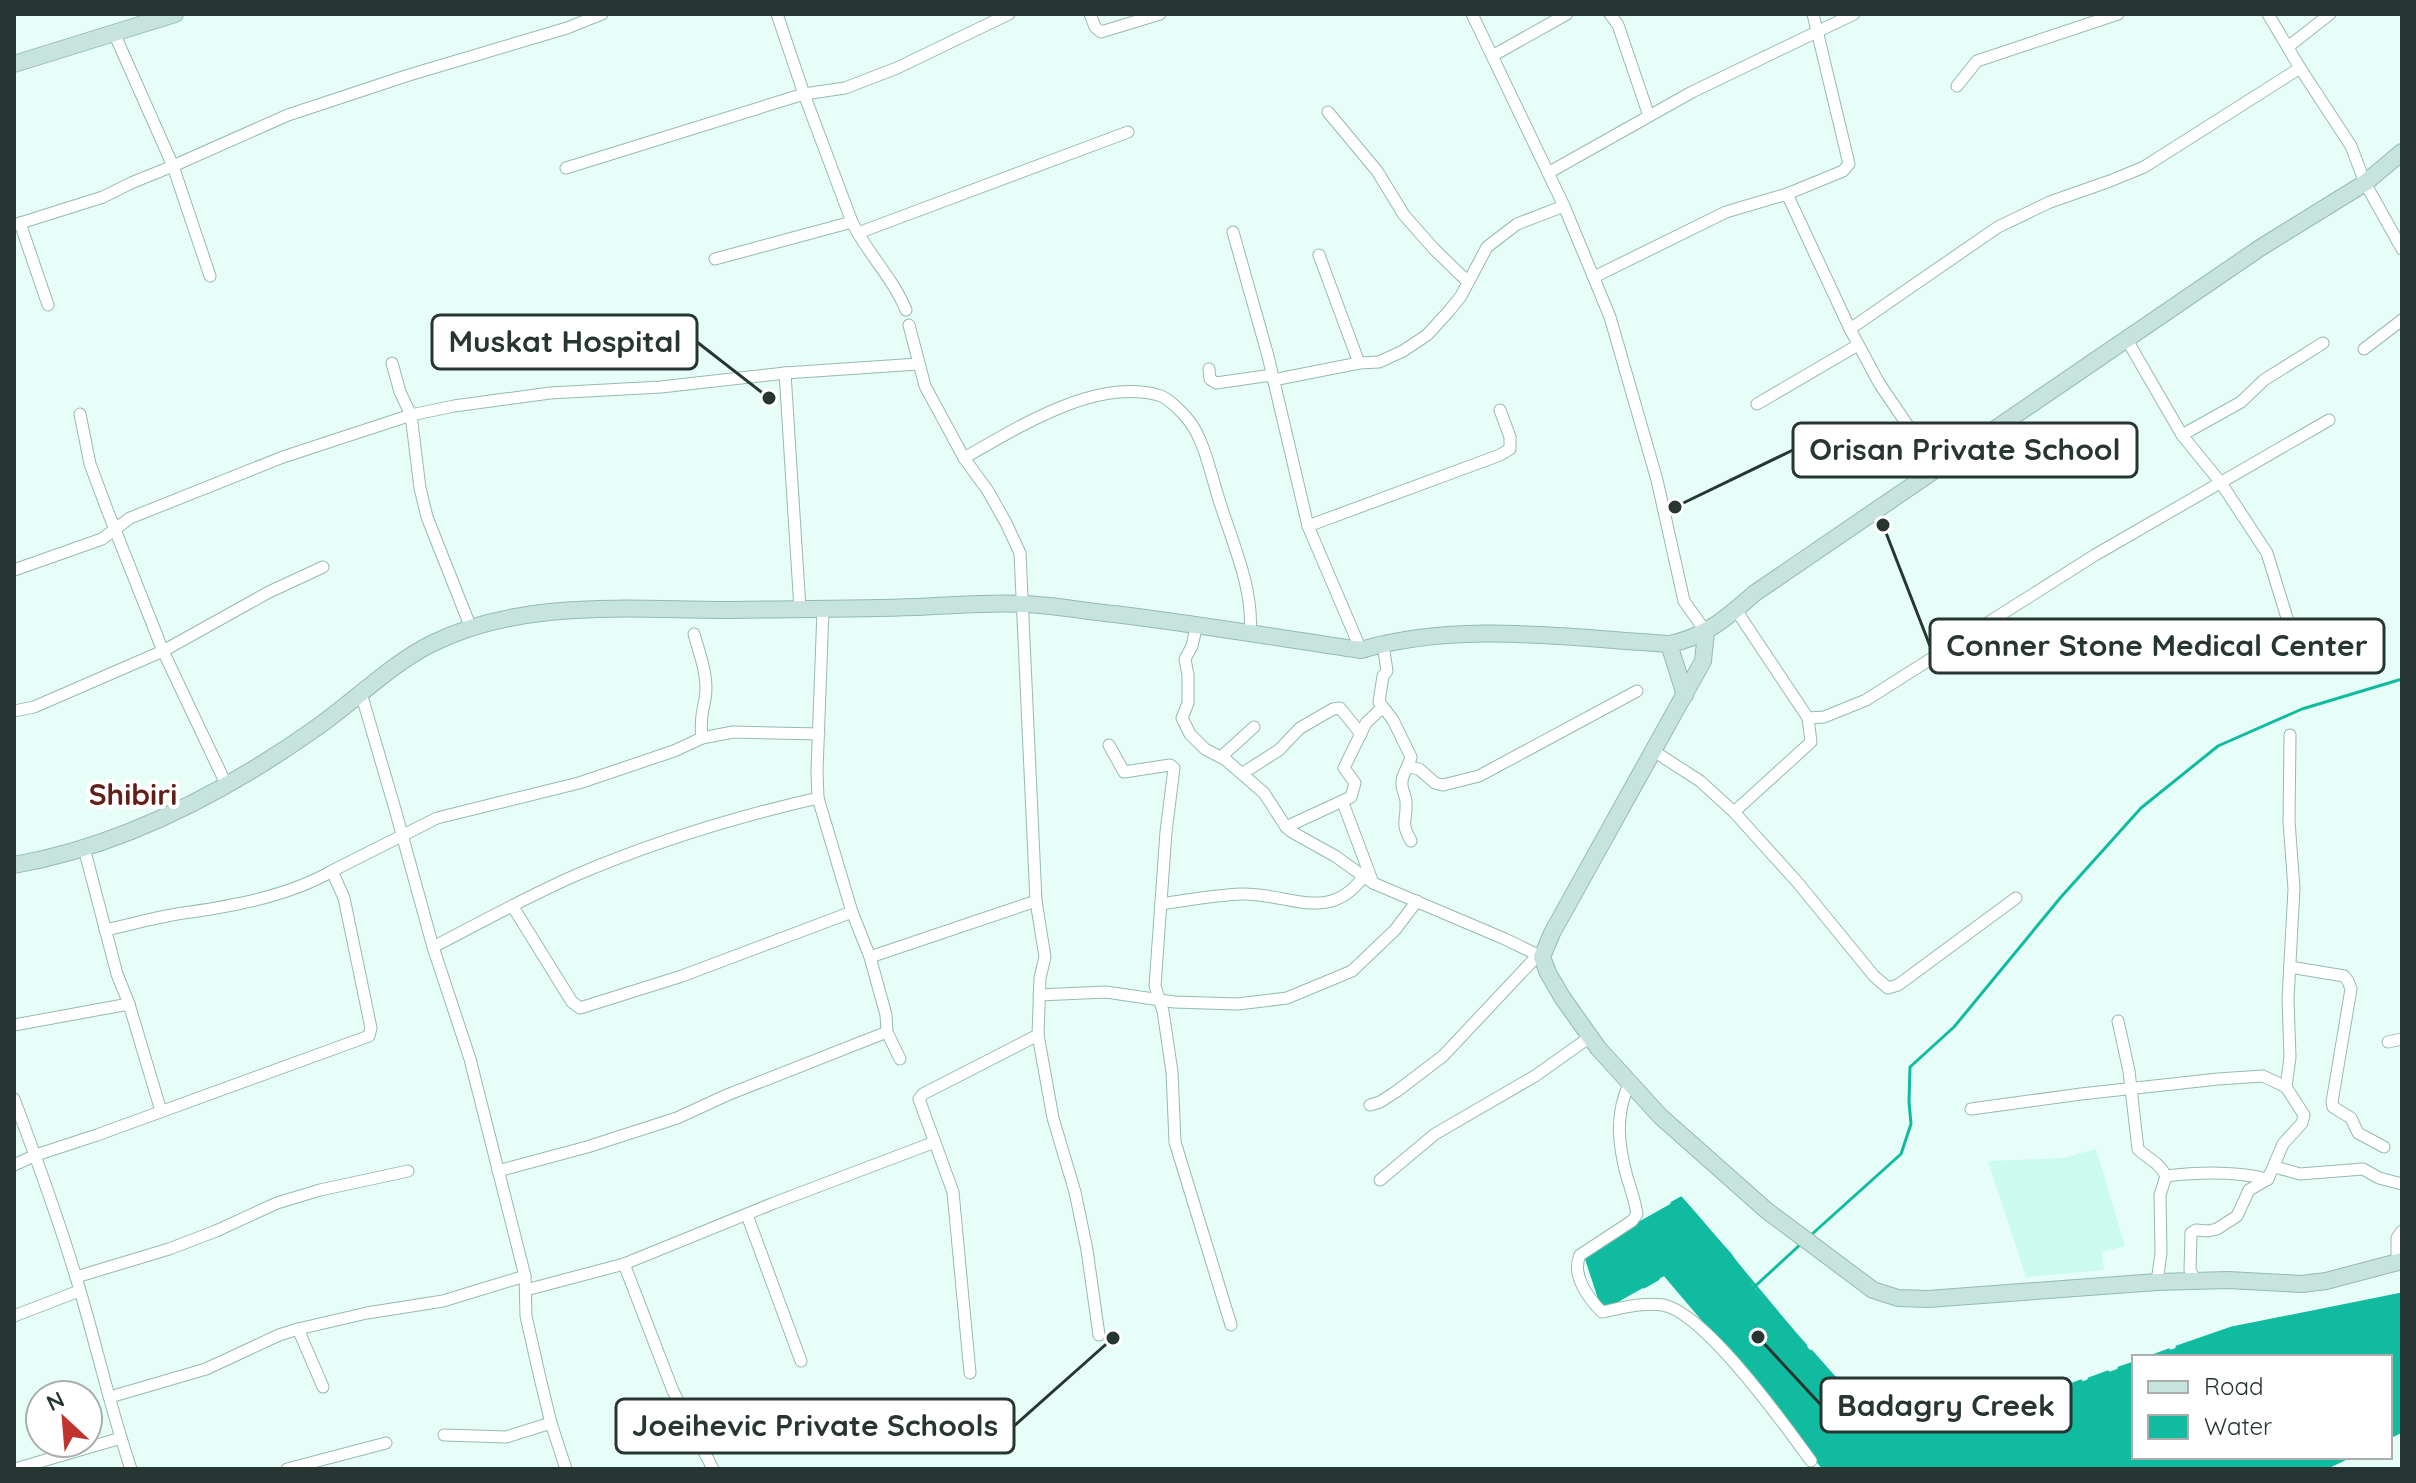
<svg xmlns="http://www.w3.org/2000/svg" width="2416" height="1483" font-family="Quicksand,sans-serif">
	<rect width="100%" height="100%" fill="#e7fef8"/>
	<polygon fill="#cbfbee" points="2096,1149 2125,1246 2102,1252 2104,1270 2026,1277 1988,1161 2064,1158"/>
	<g fill="#10bba0">
		<polygon points="1681,1198 1731,1253 1753,1286 1834,1377 1915,1429 1988,1415 2134,1363 2134,1457 2349,1457 2324,1469 1824,1469 1666,1275 1602,1311 1583,1253"/>
		<polygon points="2402,1294 2402,1431 2390,1437 2390,1357 2150,1357 2232,1328"/>
	</g>
	<g fill="none" stroke-linecap="round" stroke-linejoin="round">
		<g stroke="#10bba0" stroke-width="3">
			<path d="M1672 1203 1681 1198C1724 1246 1763 1297 1806 1346"/>
			<polyline points="1811,1235 1901,1154 1911,1124 1909,1102 1910,1067 1954,1027 2061,897 2141,808 2218,746 2302,709 2402,679"/>
			<polyline points="1665,1275 1716,1335"/>
			<polyline points="1644,1287 1658,1279"/>
			<polyline points="1752,1289 1802,1243"/>
			<polyline points="2177,1347 2232,1328 2402,1294"/>
			<polyline points="1811,1351 1834,1377 1873,1402"/>
			<polyline points="2150,1357 2169,1350"/>
			<polyline points="2119,1368 2134,1363"/>
			<polyline points="2089,1379 2108,1372"/>
			<polyline points="2062,1388 2081,1381"/>
			<polyline points="1882,1408 1900,1419"/>
			<polyline points="2006,1408 2021,1403"/>
			<polyline points="1909,1426 1915,1429 1952,1422"/>
			<polyline points="2390,1437 2402,1431"/>
			<polyline points="1814,1456 1824,1469"/>
			<polyline points="2324,1469 2349,1457"/>
		</g>
		<g stroke="#95bab0" stroke-width="13">
			<g id="street">
				<path d="M777 14 804 94 852 222C867 253 893 278 906 310"/>
				<polyline points="1090,14 1095,27 1101,32 1160,14"/>
				<polyline points="1472,14 1564,206 1610,317 1657,480 1684,601 1706,632"/>
				<polyline points="1610,14 1618,25 1649,116"/>
				<polyline points="2268,14 2300,68 2351,146 2365,183 2402,249"/>
				<polyline points="114,33 173,166 210,276"/>
				<polyline points="2288,47 2330,14"/>
				<polyline points="1494,55 1567,14"/>
				<polyline points="1957,86 1977,61 2118,14"/>
				<polyline points="1328,112 1377,171 1404,215 1434,249 1468,282"/>
				<polyline points="566,168 804,94 845,88 897,68 1009,14"/>
				<polyline points="1548,173 1692,92 1854,14"/>
				<polyline points="1787,194 1850,329 1879,383 1938,470"/>
				<polyline points="20,223 48,305"/>
				<polyline points="14,225 103,197 131,183 173,166 288,115 409,75 567,28 602,14"/>
				<polyline points="1233,232 1268,356 1308,526 1361,650"/>
				<polyline points="858,233 1128,132"/>
				<polyline points="1319,255 1359,363"/>
				<polyline points="715,259 852,222"/>
				<polyline points="1594,277 1726,212 1787,194 1843,171 1849,164 1813,14"/>
				<polyline points="909,325 925,386 964,458 988,491 1006,523 1020,553 1036,901 1045,957 1040,978 1038,1035 1053,1118 1075,1192 1087,1250 1099,1335"/>
				<polyline points="1850,329 1998,227 2050,202 2110,181 2144,167 2300,68"/>
				<polyline points="2127,340 2182,435 2221,483 2267,553 2292,634"/>
				<polyline points="2364,349 2402,320"/>
				<polyline points="392,363 400,392 411,415 420,488 427,517 471,628"/>
				<polyline points="1209,369 1210,379 1216,383 1272,375"/>
				<polyline points="785,373 800,609"/>
				<polyline points="1273,380 1359,363 1379,362 1403,351 1427,335 1449,311 1461,296 1487,247 1517,224 1564,206"/>
				<polyline points="1757,404 1858,345"/>
				<polyline points="80,414 90,464 108,512 163,651 226,784"/>
				<polyline points="2182,435 2241,402 2264,380 2323,343"/>
				<path d="M964 458C1017 428 1094 378 1158 395 1168 397 1184 414 1190 422 1205 442 1212 479 1220 503 1233 544 1254 590 1250 633"/>
				<polyline points="1308,526 1500,455 1510,449 1510,437 1500,410"/>
				<polyline points="14,570 102,539 130,518 283,457 411,415 454,406 550,393 661,387 785,373 918,364"/>
				<polyline points="823,610 817,771 818,798 852,912 870,957 886,1015 887,1032 900,1059"/>
				<polyline points="1736,610 1808,718 1824,717 1866,700 2095,555 2329,420"/>
				<polyline points="1197,624 1192,646 1185,659 1188,675 1188,703 1182,718 1190,734 1205,749 1226,760 1264,793 1286,827 1292,832 1335,856 1373,883 1505,939 1542,957"/>
				<path d="M694 634C700 655 709 678 705 699 702 714 700 723 702 738"/>
				<polyline points="361,693 395,809 433,947 470,1059 525,1276 526,1316 540,1378 551,1423 566,1469"/>
				<path d="M1383 707 1393 720 1411 757C1409 766 1402 774 1402 782 1401 789 1406 796 1406 802 1407 823 1400 821 1411 841"/>
				<polyline points="14,711 34,707 163,651 269,592 323,567"/>
				<polyline points="1109,745 1124,772 1170,765 1174,768 1166,832 1155,986 1163,1011 1172,1072 1175,1142 1231,1325"/>
				<polyline points="1652,750 1700,781 1734,812 1798,883 1874,976 1888,988 1898,985 2016,898"/>
				<polyline points="1221,757 1254,727"/>
				<polyline points="1409,767 1419,769 1435,783 1443,785 1479,776 1637,691"/>
				<polyline points="1243,773 1279,750 1300,728 1333,709 1340,708 1361,734"/>
				<polyline points="1343,803 1373,883"/>
				<polyline points="1734,812 1811,742 1808,718"/>
				<polyline points="1286,827 1351,797 1355,783 1344,768 1366,723 1383,707 1379,702 1383,676 1387,671 1383,644"/>
				<polyline points="84,848 117,974 129,1004 161,1111"/>
				<polyline points="332,871 437,818 579,783 674,751 702,738 733,732 819,734"/>
				<path d="M1161 904C1188 900 1215 895 1242 894 1289 893 1329 924 1363 877"/>
				<polyline points="513,907 572,1002 580,1008 682,976 852,912"/>
				<path d="M433 947C480 923 526 897 574 876 653 842 735 817 818 798"/>
				<polyline points="870,957 1036,901"/>
				<polyline points="2290,967 2344,976 2348,981 2351,989 2332,1102 2333,1107 2351,1118 2358,1133 2384,1147"/>
				<polyline points="1039,995 1106,992 1174,1002 1238,1004 1287,998 1352,971 1395,930 1417,901"/>
				<path d="M2118 1021 2129 1071 2138 1149C2149 1160 2158 1161 2166 1176L2160 1195 2161 1253 2157 1282"/>
				<polyline points="14,1025 129,1004"/>
				<polyline points="2388,1042 2402,1039"/>
				<path d="M1629 1084C1615 1115 1618 1144 1627 1177 1631 1189 1635 1201 1637 1214L1632 1221 1580 1255C1571 1275 1588 1298 1602 1312 1621 1308 1643 1302 1663 1305 1705 1313 1785 1425 1811 1461"/>
				<path d="M14 1099C36 1157 57 1215 75 1274 95 1338 109 1405 131 1469"/>
				<polyline points="1370,1105 1380,1102 1397,1091 1443,1056 1538,955"/>
				<polyline points="1971,1109 2081,1094 2218,1079 2263,1076 2286,1087 2290,1057 2288,999 2294,889 2289,821 2290,735"/>
				<path d="M14 1165 36 1155 97 1135 369 1036 371 1028 344 898 332 871C287 897 228 907 177 914 153 918 129 925 105 930"/>
				<polyline points="2275,1167 2300,1174 2363,1169 2379,1178 2402,1184"/>
				<polyline points="498,1171 587,1147 677,1118 727,1095 887,1032"/>
				<path d="M2166 1176C2200 1172 2234 1171 2268 1179"/>
				<polyline points="1380,1180 1435,1134 1535,1076 1590,1037"/>
				<polyline points="747,1215 801,1361"/>
				<polyline points="2397,1263 2397,1238 2402,1231"/>
				<polyline points="624,1264 673,1391 713,1469"/>
				<polyline points="76,1277 169,1249 216,1231 277,1203 320,1190 408,1171"/>
				<polyline points="2196,1281 2190,1270 2191,1233 2196,1230 2208,1231 2217,1229 2237,1216 2249,1190 2268,1179 2283,1144 2302,1123 2304,1115 2286,1087"/>
				<polyline points="526,1290 624,1264 774,1203 935,1142"/>
				<polyline points="14,1316 79,1291"/>
				<polyline points="298,1329 323,1387"/>
				<polyline points="970,1373 953,1192 919,1099 923,1094 1038,1035"/>
				<polyline points="110,1397 206,1369 279,1335 298,1329 367,1313 443,1301 525,1276"/>
				<polyline points="444,1435 506,1437 551,1423"/>
				<polyline points="15,1469 121,1438"/>
				<polyline points="287,1469 386,1443"/>
			</g>
		</g>
		<g stroke="#95bab0" stroke-width="18">
			<g id="secondary">
				<polyline points="14,64 175,14"/>
				<polyline points="1706,632 1703,661 1552,933 1542,957 1548,973 1562,997 1598,1048 1660,1116 1766,1210 1873,1290 1898,1298 1928,1299 2157,1282 2228,1280 2302,1284 2326,1281 2402,1261"/>
				<polyline points="1669,644 1685,695"/>
				<path d="M14 865C122 846 227 791 316 728 355 701 388 666 431 644 523 598 631 610 731 610 793 609 854 609 916 607 951 606 987 602 1023 604 1053 605 1084 611 1114 614 1197 624 1279 638 1361 650 1460 621 1567 638 1669 644 1704 638 1729 616 1755 593L2260 248 2365 183 2402 152"/>
			</g>
		</g>
		<use href="#street" stroke="#fff" stroke-width="11"/>
		<use href="#secondary" stroke="#c6e3dd" stroke-width="16"/>
	</g>
	<g text-anchor="middle" stroke-width="8" stroke-linejoin="round" paint-order="stroke">
		<g font-size="30" font-weight="bold" fill="#621e19" stroke="#fff">
			<text x="133" y="805">Shibiri</text>
		</g>
	</g>
	<path fill="none" stroke="#273632" stroke-width="3" d="M769 398L697 342M1675 507L1793 450M1883 525L1930 646M1758 1337L1821 1405M1113 1338L1014 1426"/>
	<g fill="#273632" stroke="#fff" stroke-width="3">
		<circle cx="769" cy="398" r="8"/>
		<circle cx="1675" cy="507" r="8"/>
		<circle cx="1883" cy="525" r="8"/>
		<circle cx="1758" cy="1337" r="8"/>
		<circle cx="1113" cy="1338" r="8"/>
	</g>
	<g fill="#fff" stroke="#273632" stroke-width="3">
		<rect x="432" y="315" width="265" height="54" rx="8"/>
		<rect x="1793" y="423" width="344" height="54" rx="8"/>
		<rect x="1930" y="619" width="454" height="54" rx="8"/>
		<rect x="1821" y="1378" width="250" height="54" rx="8"/>
		<rect x="616" y="1399" width="398" height="54" rx="8"/>
	</g>
	<g font-size="30" text-anchor="middle" font-weight="bold" fill="#273632">
		<text x="565" y="352">Muskat Hospital</text>
		<text x="1965" y="460">Orisan Private School</text>
		<text x="2157" y="656">Conner Stone Medical Center</text>
		<text x="1946" y="1416">Badagry Creek</text>
		<text x="815" y="1436">Joeihevic Private Schools</text>
	</g>
	<rect width="2416" height="1483" fill="none" stroke="#273632" stroke-width="32"/>
	<rect x="2132" y="1355" width="260" height="104" fill="#ffffff" stroke="#a9afad" stroke-width="2"/>
	<rect x="2148" y="1381" width="40" height="12" fill="#c6e3dd" stroke="#a9afad" stroke-width="2"/>
	<text x="2204" y="1395" font-size="24" fill="#273632">Road</text>
	<rect x="2148" y="1415" width="40" height="24" fill="#10bba0" stroke="#a9afad" stroke-width="2"/>
	<text x="2204" y="1435" font-size="24" fill="#273632">Water</text>
	<g transform="translate(64 1419) rotate(334)"><circle r="38" fill="#ffffff" stroke="#a9afad" stroke-width="2"/>
	<path d="M0-6L14 30L0 20L-14 30Z" fill="#c1332d"/>
	<text y="-12" font-size="22" font-weight="bold" text-anchor="middle" fill="#273632">N</text>
	</g>
</svg>
